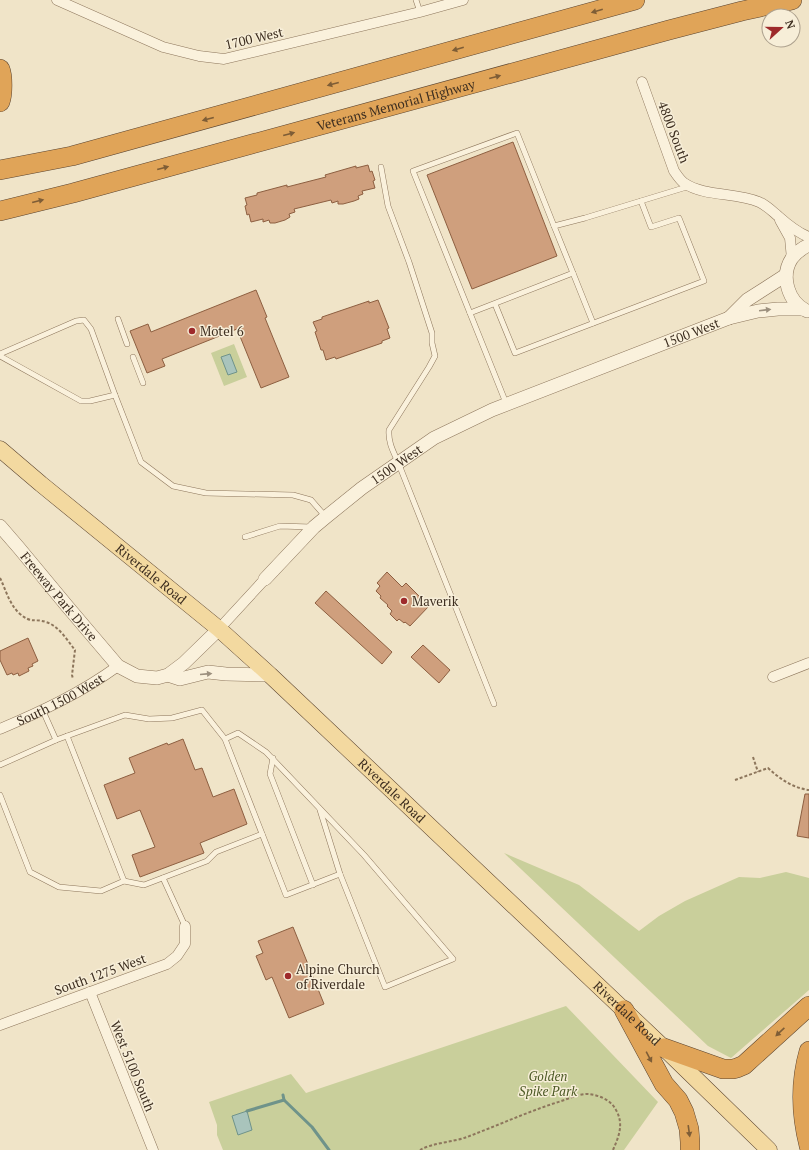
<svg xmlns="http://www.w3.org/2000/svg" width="809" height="1150" font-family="'PT Serif',serif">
	<rect width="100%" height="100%" fill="#f0e4c8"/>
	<g fill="#c9cf9b">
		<polygon points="234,344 247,377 224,386 211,353"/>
		<polygon points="504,853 579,885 639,931 659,916 685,901 739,877 760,878 786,872 809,878 809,990 731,1058 708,1046"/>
		<polygon points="566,1006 658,1102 624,1150 223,1150 217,1135 217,1125 209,1102 291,1074 306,1093"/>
	</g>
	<g fill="#a9c4bc" stroke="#6f938a">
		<polygon points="230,354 237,372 228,375 221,357"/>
		<polygon points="247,1111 252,1130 238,1135 232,1116"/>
	</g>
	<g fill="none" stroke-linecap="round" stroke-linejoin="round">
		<g stroke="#6f938a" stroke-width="3">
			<polyline points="283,1095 284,1100 312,1127 329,1150"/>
			<polyline points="247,1111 284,1100"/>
		</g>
	</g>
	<g fill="#cf9f7d" stroke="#8d5f41">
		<polygon points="513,142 557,256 472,289 427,175"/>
		<polygon points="368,165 370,172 372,171 375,180 373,181 375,188 362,191 363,194 358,196 359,199 354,201 343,204 338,204 338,201 332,203 331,200 294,209 295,212 289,214 290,217 285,220 275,223 270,223 269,220 263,222 263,219 251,222 249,214 247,215 245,206 247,205 245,198 257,195 257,193 287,185 287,187 326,177 325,175 356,166 356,168"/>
		<polygon points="256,290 267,317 265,318 289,377 261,388 237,329 162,359 165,366 147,373 130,331 148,324 151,332"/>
		<polygon points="378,300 389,328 387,329 390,338 382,341 382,343 336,359 335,357 326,360 323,350 321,350 315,332 317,331 313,322 322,319 322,317 369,301 369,303"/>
		<polygon points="387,572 402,587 406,583 429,606 410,626 405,622 404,623 399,619 397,621 390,614 392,611 387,606 388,605 380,598 381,596 376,591 380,586 377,583"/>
		<polygon points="326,591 392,652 382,664 315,603"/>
		<polygon points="28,638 38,661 32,664 33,666 28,668 29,671 19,676 18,673 13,675 12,673 7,675 0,660 0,651"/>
		<polygon points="423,645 450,670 439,683 411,657"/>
		<polygon points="183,739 195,770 202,768 213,797 234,789 247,824 200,843 204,853 140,877 132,855 155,847 140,810 117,819 104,785 135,773 129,758 167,743 168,745"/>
		<polygon points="805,794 809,794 809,838 797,836"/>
		<polygon points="293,927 324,1004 289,1018 272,977 266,980 256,956 263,953 258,941"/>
	</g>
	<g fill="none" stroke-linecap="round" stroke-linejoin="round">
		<g stroke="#8d765c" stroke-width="6">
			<g id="service">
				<polyline points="416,0 420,12"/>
				<path d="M381 167 388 206 409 262 432 333V343L435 356 429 367 389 430C388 442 393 451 398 462L494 704"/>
				<polyline points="573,273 593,323"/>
				<polyline points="495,304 515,353 704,281 679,218 651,227 641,201"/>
				<polyline points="470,313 573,273 554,226"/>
				<polyline points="118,319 127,344"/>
				<polyline points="0,354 76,321 84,320 91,329 115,395 141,462 173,486 206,493 293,495 311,500 325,516"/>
				<polyline points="0,356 81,401 90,401 115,395"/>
				<polyline points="133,357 143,383"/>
				<polyline points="506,403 413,171 517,133 554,226 585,218 690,186"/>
				<polyline points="245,537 280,526 311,527"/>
				<polyline points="43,711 56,740 125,715 149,719 172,718 202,710 225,739 238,733 266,752 364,855 453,959 385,987 340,874 286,895 225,739"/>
				<polyline points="67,736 124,881"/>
				<polyline points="273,758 270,774 313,885"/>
				<polyline points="0,765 56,740"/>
				<polyline points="0,795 30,872 59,887 101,891 124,881 144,885 207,861 216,852 262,834"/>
				<polyline points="320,810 340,874"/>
				<polyline points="163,878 185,926"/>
			</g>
		</g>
		<g stroke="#8d765c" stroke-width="11">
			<g id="minor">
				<polyline points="57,0 163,47 199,56 224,59 420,12 463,0"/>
				<path d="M642 82 674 171C677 175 680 180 684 183 705 197 736 192 759 202 766 205 772 211 778 216 787 224 798 233 809 237"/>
				<polyline points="780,220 790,238 792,259"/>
				<polyline points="219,629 265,579"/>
				<polyline points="773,677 809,663"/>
				<path id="s1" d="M0 729C42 711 81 693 118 666"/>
				<polyline points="90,992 153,1150"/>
				<polyline points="0,1025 167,964 177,956 185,944 185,926"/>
			</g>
		</g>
		<g stroke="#8d765c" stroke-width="14">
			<g id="tertiary">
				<path d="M807 311C788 302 780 276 792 258 797 252 802 248 809 245"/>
				<polyline points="729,318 747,300 786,275"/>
				<path id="s2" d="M0 526 19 548 67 606 118 666 137 676 157 678 168 675 184 663 219 629"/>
				<path id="s3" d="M265 579 314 527 326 517 362 488 434 438 492 410 729 318 758 311 778 309H802"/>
				<polyline points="168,675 180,679 208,672 226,674 270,675"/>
			</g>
		</g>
		<g stroke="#5b4430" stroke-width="17">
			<g id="primary">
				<path id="s4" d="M0 449 41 484 219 629 270 675 664 1048 769 1150"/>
			</g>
		</g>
		<g stroke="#5b4430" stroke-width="20">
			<g id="motorway">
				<path d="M0 69C3 76 3 94 0 102"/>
				<polyline points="0,170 72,156 635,0"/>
				<path id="s5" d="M0 211 73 193 669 30 742 11 792 0"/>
				<polyline points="624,1010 664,1084 678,1100 684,1112 689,1129 690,1142 690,1150"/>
				<polyline points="664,1048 723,1069 733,1069 737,1068 744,1065 809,1006"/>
				<path d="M809 1051C800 1082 801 1115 809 1146"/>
			</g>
		</g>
		<g stroke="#8d765c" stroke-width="2" stroke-dasharray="3 2" stroke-linecap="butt">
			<path d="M0 578C6 590 9 604 20 614 32 624 34 618 46 622 59 626 67 640 75 650L72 675 73 679"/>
			<polyline points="753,757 758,772"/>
			<path d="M735 780 768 768C780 779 793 788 809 790"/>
			<path d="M420 1150C432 1143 453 1142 467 1137 496 1126 525 1113 555 1103 566 1100 577 1094 588 1094 599 1095 611 1100 616 1110 624 1124 619 1136 613 1150"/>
		</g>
		<use href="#service" stroke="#faf1dc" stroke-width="5"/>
		<use href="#minor" stroke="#faf1dc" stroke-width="10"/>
		<use href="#tertiary" stroke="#faf1dc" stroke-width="13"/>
		<use href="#primary" stroke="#f3d9a0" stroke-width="16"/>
		<use href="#motorway" stroke="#e0a458" stroke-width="19"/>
	</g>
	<defs><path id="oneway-solid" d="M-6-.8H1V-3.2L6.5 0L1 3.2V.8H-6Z"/></defs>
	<g fill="#7e5d36">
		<use href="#oneway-solid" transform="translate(597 11) rotate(164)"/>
		<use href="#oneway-solid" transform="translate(458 49) rotate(164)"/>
		<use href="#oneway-solid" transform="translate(495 77) rotate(-15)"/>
		<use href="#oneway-solid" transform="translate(333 84) rotate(165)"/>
		<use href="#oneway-solid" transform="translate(208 119) rotate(165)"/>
		<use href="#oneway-solid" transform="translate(289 134) rotate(-15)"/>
		<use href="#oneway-solid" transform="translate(163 168) rotate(-15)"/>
		<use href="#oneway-solid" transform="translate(38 201) rotate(-14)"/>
		<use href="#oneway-solid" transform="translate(780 1032) rotate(137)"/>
		<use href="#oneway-solid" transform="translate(649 1057) rotate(62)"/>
		<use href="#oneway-solid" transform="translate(689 1131) rotate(82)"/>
	</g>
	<g fill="#9c907e">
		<use href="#oneway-solid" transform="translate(765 310) rotate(-7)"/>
		<use href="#oneway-solid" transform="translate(206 674) rotate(-5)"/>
	</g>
	<g fill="#9e2a2b" stroke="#f7eed8" stroke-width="1.5">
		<circle cx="192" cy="331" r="4"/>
		<circle cx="404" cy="601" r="4"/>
		<circle cx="288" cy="976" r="4"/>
	</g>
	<g text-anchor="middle" stroke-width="3" stroke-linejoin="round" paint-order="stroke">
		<g font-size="13" fill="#3d2e20" stroke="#f7eed8">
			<text transform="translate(254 38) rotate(-13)" y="5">1700 West</text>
			<text dy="5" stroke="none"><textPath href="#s5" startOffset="410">Veterans Memorial Highway</textPath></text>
			<text transform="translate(674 132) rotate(69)" y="5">4800 South</text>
			<text dy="5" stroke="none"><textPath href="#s3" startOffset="499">1500 West</textPath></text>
			<text dy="5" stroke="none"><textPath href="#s3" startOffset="175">1500 West</textPath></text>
			<text dy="5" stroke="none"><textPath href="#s4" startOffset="196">Riverdale Road</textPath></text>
			<text dy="5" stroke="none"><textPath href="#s2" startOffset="92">Freeway Park Drive</textPath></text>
			<text dy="5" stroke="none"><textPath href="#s1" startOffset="67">South 1500 West</textPath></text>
			<text dy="5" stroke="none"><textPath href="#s4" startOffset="520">Riverdale Road</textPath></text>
			<text transform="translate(100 974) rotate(-20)" y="5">South 1275 West</text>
			<text dy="5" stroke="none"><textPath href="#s4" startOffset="844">Riverdale Road</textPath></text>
			<text transform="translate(133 1066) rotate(68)" y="5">West 5100 South</text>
		</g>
		<g font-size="13" fill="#3d2e20" stroke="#f7eed8" text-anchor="start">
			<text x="200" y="336">Motel 6</text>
			<text x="412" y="606">Maverik</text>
			<text x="296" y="974">Alpine Church<tspan x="296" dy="15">of Riverdale</tspan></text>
		</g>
		<g font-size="13" font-style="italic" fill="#4d5a26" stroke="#f7eed8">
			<text x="548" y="1081">Golden<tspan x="548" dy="15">Spike Park</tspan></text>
		</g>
	</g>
	<g transform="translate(781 28) rotate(69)"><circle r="19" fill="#f7eed8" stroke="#ada18e"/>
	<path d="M0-3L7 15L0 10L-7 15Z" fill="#9e2a2b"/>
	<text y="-6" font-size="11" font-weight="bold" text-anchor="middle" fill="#3d2e20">N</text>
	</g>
</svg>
